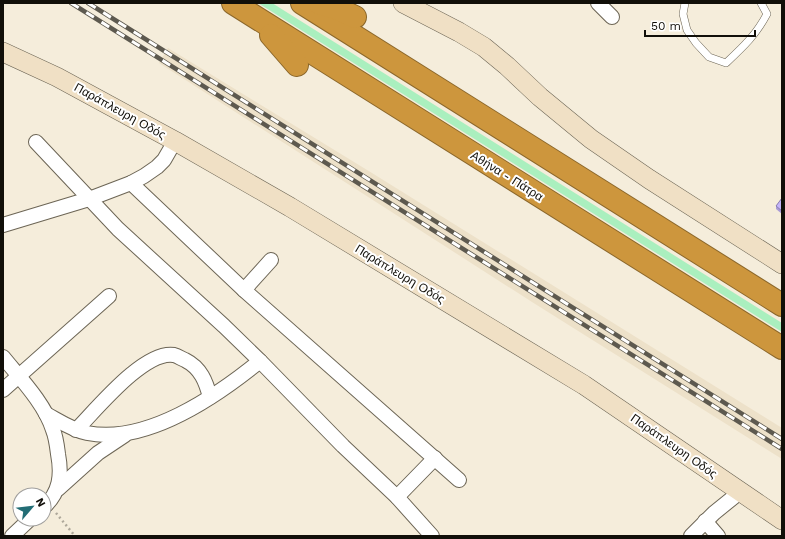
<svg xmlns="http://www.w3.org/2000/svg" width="785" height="539" font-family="'Work Sans',sans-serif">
	<rect width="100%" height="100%" fill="#f5eddb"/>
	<polygon fill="#ede1c9" points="168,48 372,173 782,428 782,459 532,302 159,63"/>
	<polygon fill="#aaefbe" points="258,3 272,3 782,323 782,332"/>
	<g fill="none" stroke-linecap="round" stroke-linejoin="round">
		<g stroke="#6c6555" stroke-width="8">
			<path id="lane" d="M685 3 683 14 687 30 696 43 709 57 726 63C743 47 756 35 767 14L761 3"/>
		</g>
		<g stroke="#6c6555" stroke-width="16">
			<g id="street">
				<polyline points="598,3 612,17"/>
				<polyline points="36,142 118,229 224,326 260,361 343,446 397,497 432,536"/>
				<polyline points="131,183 244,290 459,480"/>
				<polyline points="3,225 89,199 131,183 144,176 157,167 164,160 175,141"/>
				<polyline points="244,290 271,260"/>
				<path d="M3 357C20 378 45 404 53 430 56 437 57 446 58 454 62 475 60 492 44 507"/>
				<polyline points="3,390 109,296"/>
				<path d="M46 414C59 421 72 430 87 433 146 445 217 396 260 361"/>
				<path d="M76 430C96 410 144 350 174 355 178 356 182 359 185 360 201 368 206 382 210 397"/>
				<polyline points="58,489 98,453 125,435"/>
				<polyline points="397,497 435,458"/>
				<polyline points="705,521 718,536"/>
				<polyline points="12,536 30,519"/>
				<polyline points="691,536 714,513 740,492"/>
			</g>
		</g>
		<g stroke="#6c6555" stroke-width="20">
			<g id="secondary">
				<polyline points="403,3 459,32 484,47 507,66 540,97 591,139 649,179 782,264"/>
				<polyline points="3,52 57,77 175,141 290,207 584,385 782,520"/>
			</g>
		</g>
		<g stroke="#8b672b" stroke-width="24">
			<g id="highway">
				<polyline points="233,3 782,348"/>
				<polyline points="302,3 782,305"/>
				<polyline points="319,3 336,8 355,17"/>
				<polyline points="271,35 297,65"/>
			</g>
		</g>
		<polyline stroke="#aea89a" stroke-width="2.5" stroke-dasharray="2 3" stroke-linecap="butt" points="56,513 75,536"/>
		<use href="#lane" stroke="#fff" stroke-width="7"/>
		<use href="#street" stroke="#fff" stroke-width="14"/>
		<use href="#secondary" stroke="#f0e0c5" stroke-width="19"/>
		<use href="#highway" stroke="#cd963d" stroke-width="22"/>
		<g stroke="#5d594f" stroke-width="4.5">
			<g id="rail">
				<polyline points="71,3 782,449"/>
				<polyline points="88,3 782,439"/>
			</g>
		</g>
		<use href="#rail" stroke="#fff" stroke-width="3" stroke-dasharray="9" stroke-linecap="butt"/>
	</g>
	<polygon fill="#a99bd7" points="782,198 782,214 776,209 776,206"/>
	<polygon fill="#c4b4fa" stroke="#897eaf" points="782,198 782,211 776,206"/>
	<g text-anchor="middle" stroke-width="4" stroke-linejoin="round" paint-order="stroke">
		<g font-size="12" fill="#110f09" stroke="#fff">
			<text transform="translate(120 111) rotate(29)" y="4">Παράπλευρη Οδός</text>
			<text transform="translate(507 176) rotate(32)" y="4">Αθήνα - Πάτρα</text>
			<text transform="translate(400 274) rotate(31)" y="4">Παράπλευρη Οδός</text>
			<text transform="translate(674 446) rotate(35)" y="4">Παράπλευρη Οδός</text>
		</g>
	</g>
	<rect width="785" height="539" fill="none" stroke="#110f09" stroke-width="8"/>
	<g transform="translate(32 507) rotate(62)"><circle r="19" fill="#ffffff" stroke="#a09f9d"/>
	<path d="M0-3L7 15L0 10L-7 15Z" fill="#226d75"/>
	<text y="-6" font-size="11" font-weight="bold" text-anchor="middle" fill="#110f09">N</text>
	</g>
	<path d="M645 30v6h110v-6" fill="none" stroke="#110f09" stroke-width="2"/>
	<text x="651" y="30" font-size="12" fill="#110f09" stroke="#ffffff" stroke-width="3" paint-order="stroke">50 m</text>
</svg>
